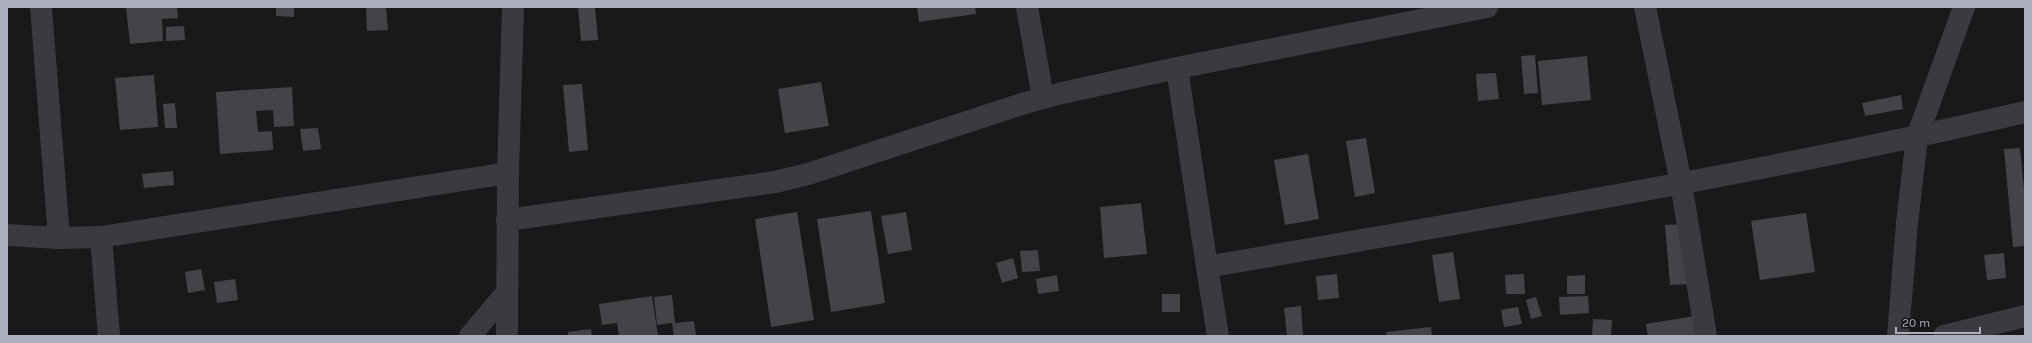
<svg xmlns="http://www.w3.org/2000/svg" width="2032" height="343" font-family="Karla,sans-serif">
	<rect width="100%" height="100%" fill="#19191b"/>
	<g fill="#434448">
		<polygon points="126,7 177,7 178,18 162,19 163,41 130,44"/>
		<polygon points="276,7 294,7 294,17 276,16"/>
		<polygon points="366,7 386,7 388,30 367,31"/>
		<polygon points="578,7 595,7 598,40 581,41"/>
		<polygon points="917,7 975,7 976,14 919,22"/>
		<polygon points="184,26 185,40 166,41 166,27"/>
		<polygon points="1535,55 1538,93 1524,94 1521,56"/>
		<polygon points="1587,56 1591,100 1542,105 1538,61"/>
		<polygon points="1496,73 1499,99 1478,101 1476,74"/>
		<polygon points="154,75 158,127 120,130 115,78"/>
		<polygon points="821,82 829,126 785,133 778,89"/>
		<polygon points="582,84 588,150 569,152 563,85"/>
		<polygon points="292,87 294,126 274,127 273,110 256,111 258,132 272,131 273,150 220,154 216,92"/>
		<polygon points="1901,95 1903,109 1865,116 1862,103"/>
		<polygon points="175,103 177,128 165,128 163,104"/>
		<polygon points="318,128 321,149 303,151 300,129"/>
		<polygon points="1366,138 1375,193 1355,197 1346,141"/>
		<polygon points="2020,148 2025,199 2025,246 2013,247 2004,149"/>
		<polygon points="1308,154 1319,219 1285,225 1274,160"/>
		<polygon points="173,171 174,185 144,188 142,174"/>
		<polygon points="1141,203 1147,254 1104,258 1100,207"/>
		<polygon points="871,211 885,303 831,312 817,219"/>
		<polygon points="797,212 814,320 771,327 755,219"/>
		<polygon points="906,212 912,250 888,254 881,216"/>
		<polygon points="1806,213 1815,272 1760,280 1751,221"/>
		<polygon points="1685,224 1691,284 1670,285 1665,225"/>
		<polygon points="1038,250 1040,271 1022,272 1020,251"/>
		<polygon points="1453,252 1460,299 1439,302 1432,255"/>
		<polygon points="2004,253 2006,278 1987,280 1984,255"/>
		<polygon points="1013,258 1018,278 1002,283 996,263"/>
		<polygon points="201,269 205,290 188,293 185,272"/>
		<polygon points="1337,274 1339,298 1318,300 1316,276"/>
		<polygon points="1524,274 1525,294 1506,294 1505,275"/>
		<polygon points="1057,275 1059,291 1038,294 1036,279"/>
		<polygon points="1585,275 1585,294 1567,294 1567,276"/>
		<polygon points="235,279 238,300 217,303 214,282"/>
		<rect x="1162" y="294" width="18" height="18"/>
		<polygon points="672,295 675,323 694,321 696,336 674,336 672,323 657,325 654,297"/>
		<polygon points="652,296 658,336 619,336 617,323 602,325 599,304"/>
		<polygon points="1588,296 1589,313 1560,315 1559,297"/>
		<polygon points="1536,297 1542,316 1531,319 1526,300"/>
		<polygon points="1301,306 1303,336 1287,336 1284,308"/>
		<polygon points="1518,307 1522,324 1504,327 1501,310"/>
		<polygon points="1695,316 1698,336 1648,336 1646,324"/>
		<polygon points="1593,319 1612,320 1611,336 1592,336"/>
		<polygon points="1431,327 1432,336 1387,336 1386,332"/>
		<polygon points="591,329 592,336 568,336 568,332"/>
	</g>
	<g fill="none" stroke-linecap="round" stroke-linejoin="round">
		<g stroke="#3a3a40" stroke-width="22">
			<polyline points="41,7 59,238"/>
			<polyline points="1027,7 1043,98"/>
			<polyline points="1645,7 1681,183 1706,336"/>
			<polyline points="1177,68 1207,267"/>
			<polyline points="507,220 775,182 808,174 1025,103 1062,93 1177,68 1487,7"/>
			<polyline points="7,235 59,238 101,237 508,173"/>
			<polyline points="101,237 109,336"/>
			<polyline points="470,336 507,292"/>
			<path d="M1218 336 1207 267C1480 219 1755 175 2025 112"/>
			<polyline points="1898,336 1907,223 1917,137 1964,7"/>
			<polyline points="1944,336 2025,316"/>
		</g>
		<polyline stroke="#3a3a40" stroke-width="22" points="507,336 508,173 513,7"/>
	</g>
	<rect width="2032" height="343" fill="none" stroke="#abafbb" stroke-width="16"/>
	<path d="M1896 327v6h84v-6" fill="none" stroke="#abafbb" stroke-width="2"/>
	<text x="1902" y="327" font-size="12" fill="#abafbb" stroke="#141416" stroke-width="3" paint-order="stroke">20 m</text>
</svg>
